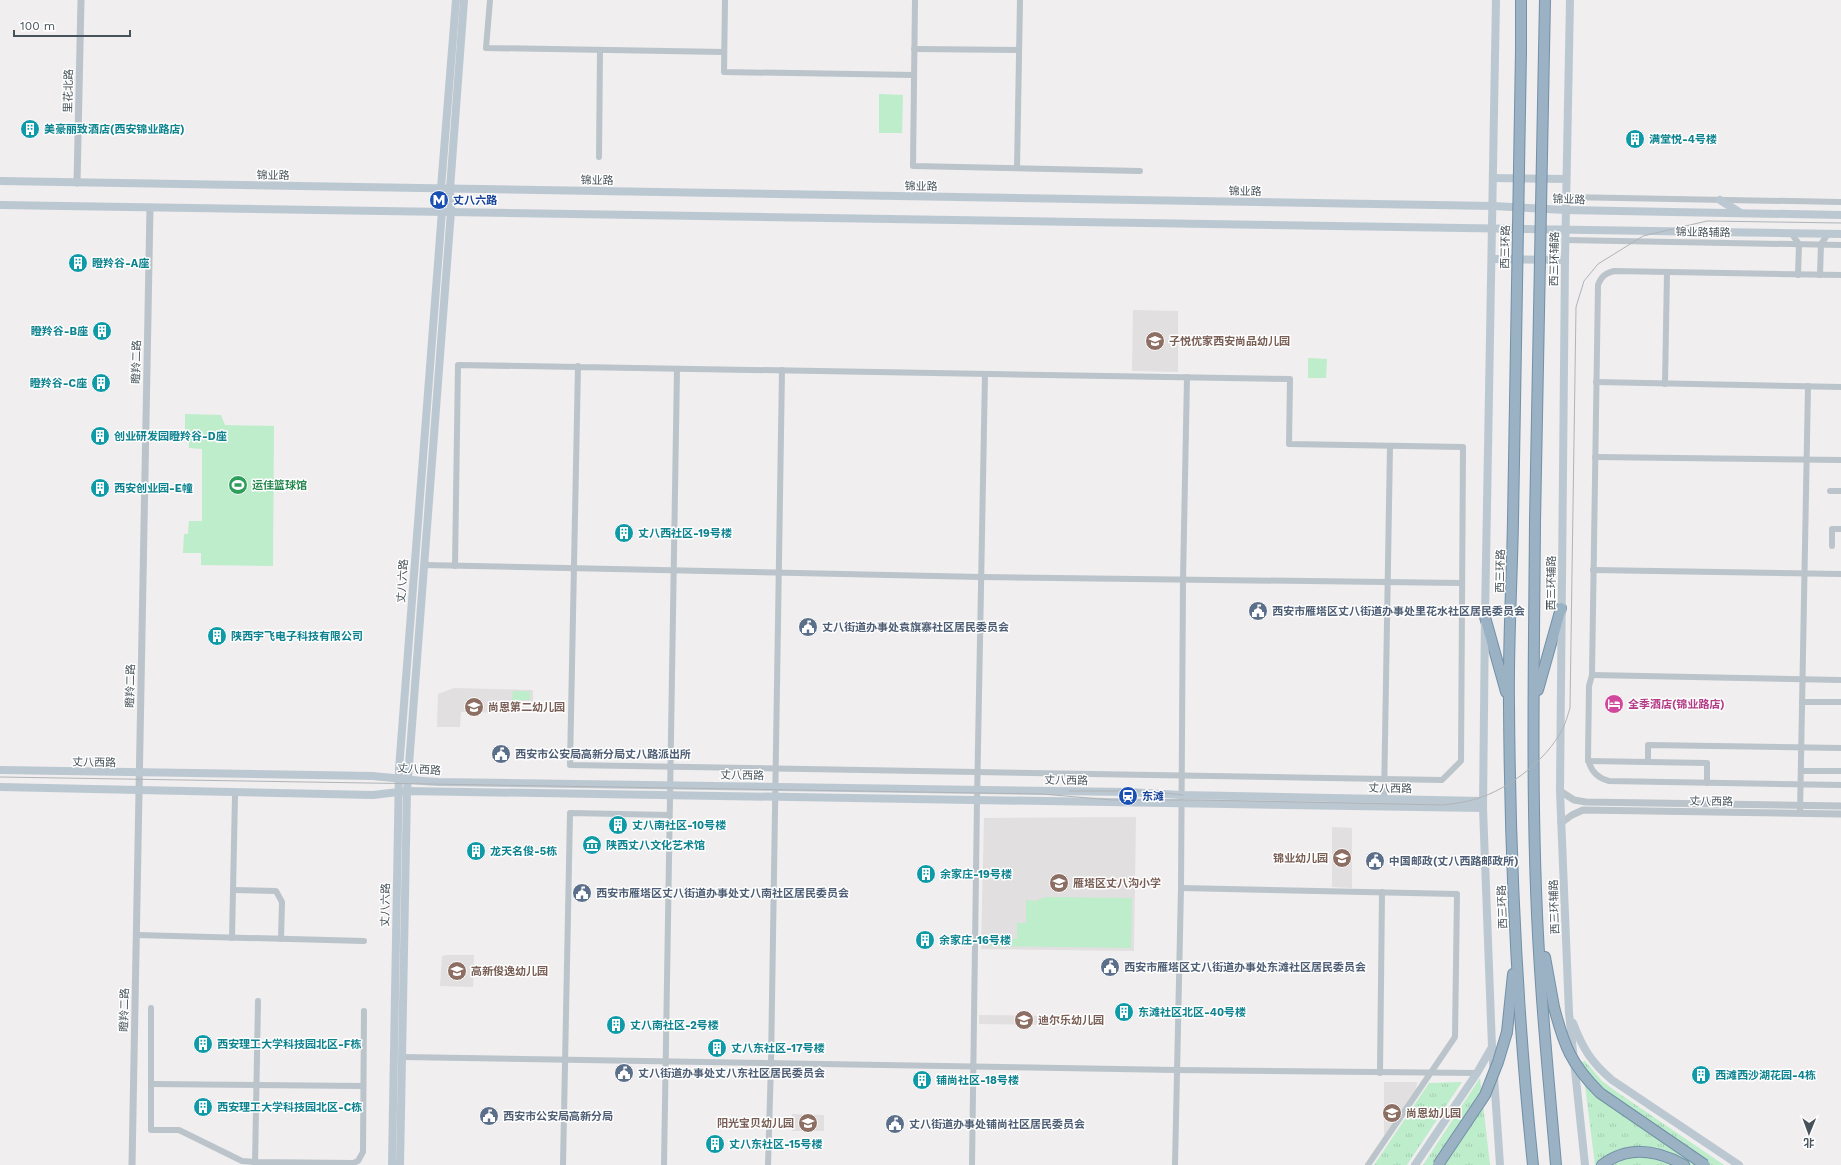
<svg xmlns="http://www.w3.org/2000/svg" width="1841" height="1165" font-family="'Work Sans','Noto Sans SC',sans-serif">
	<defs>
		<pattern id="grass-tufts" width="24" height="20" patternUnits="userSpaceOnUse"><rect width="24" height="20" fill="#bdedcb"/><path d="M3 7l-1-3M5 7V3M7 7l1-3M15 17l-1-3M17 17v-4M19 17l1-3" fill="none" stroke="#a4cdb1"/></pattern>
	</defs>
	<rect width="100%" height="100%" fill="#f0eeee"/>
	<g fill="#e1dfdf">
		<polygon points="1133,310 1178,311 1178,372 1132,371"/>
		<polygon points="454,688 533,690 533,701 511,701 510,713 461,712 460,727 437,727 438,694"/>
		<polygon points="1136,817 1134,951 981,949 984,818"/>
		<polygon points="1332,827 1352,828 1352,888 1332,887"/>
		<polygon points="447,955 474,955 473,987 440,986 442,956"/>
		<polygon points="979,1015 1068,1016 1068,1025 979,1024"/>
		<polygon points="1384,1082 1417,1082 1416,1091 1384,1136"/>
		<polygon points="792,1114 824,1115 824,1131 792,1131"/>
	</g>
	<g fill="url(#grass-tufts)">
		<polygon points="1585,1061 1602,1081 1614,1090 1724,1165 1595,1165 1582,1062"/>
		<polygon points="1480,1078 1490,1165 1423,1165"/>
		<polygon points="1462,1082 1407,1165 1374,1165 1429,1083"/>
	</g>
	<g fill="#bdedcb">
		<polygon points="879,94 903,95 902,133 879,133"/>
		<polygon points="1308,358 1327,359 1326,378 1308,378"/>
		<polygon points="185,414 221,415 225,425 274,426 273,566 201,565 201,553 183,553 184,534 188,534 189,521 202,521 202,449 189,448 189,432 185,432"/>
		<polygon points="513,691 530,691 530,700 512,700"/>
		<polygon points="1045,897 1132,898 1131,948 990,946 990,939 1017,939 1017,923 1026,923 1026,900 1036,901"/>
	</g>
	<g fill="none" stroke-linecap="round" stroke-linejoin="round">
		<g stroke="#7290a7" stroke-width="12">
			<g id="trunk">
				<polyline points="1521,51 1521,0"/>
				<polyline points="1544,51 1545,0"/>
				<path d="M1513 520C1512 581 1508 643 1509 705 1510 858 1517 1012 1533 1165"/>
				<path d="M1535 521C1534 675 1530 830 1541 984 1545 1045 1551 1105 1556 1165"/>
				<polyline points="1485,617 1506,692"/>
				<polyline points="1538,690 1561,608"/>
				<polyline points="1545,957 1554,1007"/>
				<polyline points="1507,1032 1513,974"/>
				<path d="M1602 1165C1628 1145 1657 1150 1684 1165"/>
			</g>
		</g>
		<g stroke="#bac4ca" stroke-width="6">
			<polyline points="490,0 486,48 724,52"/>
			<polyline points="725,0 724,72 914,75"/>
			<polyline points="915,0 913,166 1140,171"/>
			<polyline points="914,49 1019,50"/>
			<polyline points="599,157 600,50"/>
			<polyline points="1017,168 1020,0"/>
			<polyline points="1566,197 1841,202"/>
			<polyline points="1791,233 1799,244 1798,275"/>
			<polyline points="1565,240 1841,245"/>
			<polyline points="1820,275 1821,244 1828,234"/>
			<path d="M1841 275 1614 271C1605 273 1601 277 1598 285L1592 675 1589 686 1588 758C1590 770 1597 778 1609 781L1841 785"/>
			<polyline points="1596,382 1841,387"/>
			<polyline points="1665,384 1667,272"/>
			<polyline points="1595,457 1841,460"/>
			<polyline points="1830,491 1841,491"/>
			<polyline points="1832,546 1832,529 1841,529"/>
			<polyline points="424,565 981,577 1461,583"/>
			<path d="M455 566 458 365C736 368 1013 375 1290 379L1289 444 1463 447 1461 761 1442 780 570 765 578 366"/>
			<polyline points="1593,570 1841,574"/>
			<polyline points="1592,675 1841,680"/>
			<polyline points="1802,702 1841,702"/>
			<polyline points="1588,761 1707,763 1707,783"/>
			<polyline points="1648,762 1648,745 1841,748"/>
			<polyline points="1801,771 1841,771"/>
			<polyline points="1384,799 1390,446"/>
			<polyline points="1800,813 1808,386"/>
			<polyline points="1181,888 1457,894 1455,1037 1368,1165"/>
			<polyline points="233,890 276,891 282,902 281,939"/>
			<polyline points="137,935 364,941"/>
			<polyline points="232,938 235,796"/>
			<polyline points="151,1008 151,1130 179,1130 242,1161 255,1162 353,1163 358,1161 363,1152 364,1011"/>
			<polyline points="403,1057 1176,1070 1477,1073"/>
			<polyline points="1380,1073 1382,892"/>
			<polyline points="151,1084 363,1086"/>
			<polyline points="255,1165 258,1001"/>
			<polyline points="563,1165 570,813 669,815"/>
			<polyline points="664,1165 677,369"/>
			<polyline points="768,1165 771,1063 782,370"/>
			<polyline points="972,1165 977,800 985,374"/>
			<polyline points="1175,1165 1181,888 1183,580 1187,377"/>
		</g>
		<g stroke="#bac4ca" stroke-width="7">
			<polyline points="77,183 81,0"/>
			<polyline points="1560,791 1574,800 1586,802 1841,806"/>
			<polyline points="1561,823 1572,815 1583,810 1841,814"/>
			<polyline points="132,1165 150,207"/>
		</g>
		<g stroke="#bcc8d1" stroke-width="8">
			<polyline points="1496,0 1485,617 1483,808 1492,1047 1500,1165"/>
			<polyline points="1570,0 1565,260 1560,791 1569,1013 1585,1165"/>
			<polyline points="1493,178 1566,179"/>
			<polyline points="0,181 1493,206 1565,210 1841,215"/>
			<polyline points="1720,200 1739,212"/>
			<polyline points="0,205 1841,234"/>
			<polyline points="1492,259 1565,260"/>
			<path d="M0 770 373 776C395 778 416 781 438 782L1128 792 1181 795 1483 801"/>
			<polyline points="0,787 373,795 407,791 1483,808"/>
			<path d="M1573 1023C1583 1049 1591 1062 1612 1080L1739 1165"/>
			<polyline points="392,1165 399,769 442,211 441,188 456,0"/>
			<polyline points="400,1165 407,791 451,211 450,189 464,0"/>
			<polyline points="1415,1165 1477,1073 1492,1047"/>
		</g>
		<use href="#trunk" stroke="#9ab2c4" stroke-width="10"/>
		<g stroke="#b0b4b8" stroke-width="1">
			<path d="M0 777 1042 794 1112 800H1198L1443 805C1451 804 1460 803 1468 801 1503 794 1547 761 1563 728 1566 722 1568 714 1570 708L1576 307 1584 281 1598 264 1643 236 1707 221 1841 223"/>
			<polyline points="1069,791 1147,791 1183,795"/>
		</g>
		<g stroke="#7290a7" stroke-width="12" stroke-linecap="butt">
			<g id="trunk-bridge">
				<polyline points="1513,520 1521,51"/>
				<polyline points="1535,521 1544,51"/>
				<path d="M1554 1007C1564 1046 1571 1064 1600 1093L1705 1165"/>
				<polyline points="1438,1165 1485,1095 1498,1062 1507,1032"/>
			</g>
		</g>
		<use href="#trunk-bridge" stroke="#9ab2c4" stroke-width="10"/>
	</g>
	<defs>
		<g id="building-disc" transform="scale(1)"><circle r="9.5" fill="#0f9aa8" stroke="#fff"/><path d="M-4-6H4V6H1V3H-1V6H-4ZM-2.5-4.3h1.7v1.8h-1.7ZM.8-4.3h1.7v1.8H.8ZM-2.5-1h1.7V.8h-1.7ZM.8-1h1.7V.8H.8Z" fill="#fff"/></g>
		<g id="metro-disc" transform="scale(1)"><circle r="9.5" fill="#1a4fb4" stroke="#fff"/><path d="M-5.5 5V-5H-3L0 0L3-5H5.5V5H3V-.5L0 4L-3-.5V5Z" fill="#fff"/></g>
		<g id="school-disc" transform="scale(1)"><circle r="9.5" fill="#8d6e63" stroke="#fff"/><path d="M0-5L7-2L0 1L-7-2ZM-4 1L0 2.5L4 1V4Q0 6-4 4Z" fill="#fff"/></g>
		<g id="stadium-disc" transform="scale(1)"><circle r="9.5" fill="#2e9e5b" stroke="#fff"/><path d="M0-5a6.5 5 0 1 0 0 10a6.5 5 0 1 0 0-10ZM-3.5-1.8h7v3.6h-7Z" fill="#fff"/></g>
		<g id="civic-disc" transform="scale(1)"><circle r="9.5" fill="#5c6f8a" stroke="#fff"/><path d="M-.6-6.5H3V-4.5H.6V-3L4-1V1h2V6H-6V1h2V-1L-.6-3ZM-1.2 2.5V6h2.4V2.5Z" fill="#fff"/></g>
		<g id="hotel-disc" transform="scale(1)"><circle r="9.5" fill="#d1479c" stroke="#fff"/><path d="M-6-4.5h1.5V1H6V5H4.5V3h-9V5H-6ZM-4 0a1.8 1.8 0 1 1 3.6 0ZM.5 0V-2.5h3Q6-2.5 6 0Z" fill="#fff"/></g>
		<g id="station-disc" transform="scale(1)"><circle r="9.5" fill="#1a4fb4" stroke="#fff"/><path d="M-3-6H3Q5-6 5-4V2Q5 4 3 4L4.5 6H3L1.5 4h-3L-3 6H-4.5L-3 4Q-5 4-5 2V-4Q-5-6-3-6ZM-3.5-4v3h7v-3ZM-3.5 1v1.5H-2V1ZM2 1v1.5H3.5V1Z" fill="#fff"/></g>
		<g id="museum-disc" transform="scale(1)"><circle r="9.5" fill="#0f9aa8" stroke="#fff"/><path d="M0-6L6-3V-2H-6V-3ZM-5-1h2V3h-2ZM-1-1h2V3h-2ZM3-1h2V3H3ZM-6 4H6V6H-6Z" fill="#fff"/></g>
	</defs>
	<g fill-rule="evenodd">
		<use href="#building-disc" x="30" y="129"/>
		<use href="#building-disc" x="1635" y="139"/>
		<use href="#metro-disc" x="439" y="200"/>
		<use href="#building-disc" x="78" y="263"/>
		<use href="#building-disc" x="102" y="331"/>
		<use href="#school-disc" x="1155" y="341"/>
		<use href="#building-disc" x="101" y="383"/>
		<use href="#building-disc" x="100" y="436"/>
		<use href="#stadium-disc" x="238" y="485"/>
		<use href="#building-disc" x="100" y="488"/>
		<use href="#building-disc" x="624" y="533"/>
		<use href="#civic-disc" x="1258" y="611"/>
		<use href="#civic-disc" x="808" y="627"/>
		<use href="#building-disc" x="217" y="636"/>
		<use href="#hotel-disc" x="1614" y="704"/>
		<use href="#school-disc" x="474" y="707"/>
		<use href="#civic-disc" x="501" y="754"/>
		<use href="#station-disc" x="1128" y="796"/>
		<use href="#building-disc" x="618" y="825"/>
		<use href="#museum-disc" x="592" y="845"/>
		<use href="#building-disc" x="476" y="851"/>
		<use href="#school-disc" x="1342" y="858"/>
		<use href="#civic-disc" x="1375" y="861"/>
		<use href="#building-disc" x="926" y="874"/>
		<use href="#school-disc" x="1059" y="883"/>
		<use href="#civic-disc" x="582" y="893"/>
		<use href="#building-disc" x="925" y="940"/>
		<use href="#civic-disc" x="1110" y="967"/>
		<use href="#school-disc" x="457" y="971"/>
		<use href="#building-disc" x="1124" y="1012"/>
		<use href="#school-disc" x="1024" y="1020"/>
		<use href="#building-disc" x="616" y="1025"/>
		<use href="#building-disc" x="203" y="1044"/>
		<use href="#building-disc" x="717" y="1048"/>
		<use href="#civic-disc" x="624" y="1073"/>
		<use href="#building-disc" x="1701" y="1075"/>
		<use href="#building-disc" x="922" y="1080"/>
		<use href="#building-disc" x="203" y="1107"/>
		<use href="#school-disc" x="1392" y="1113"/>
		<use href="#civic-disc" x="489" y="1116"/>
		<use href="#school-disc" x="808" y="1123"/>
		<use href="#civic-disc" x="895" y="1124"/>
		<use href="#building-disc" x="715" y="1144"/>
	</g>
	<g text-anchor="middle" stroke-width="3" stroke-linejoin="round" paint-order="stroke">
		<g font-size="11" fill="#47535a" stroke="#fff">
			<text transform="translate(68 91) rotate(-89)" y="4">里花北路</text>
			<text transform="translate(273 175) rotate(1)" y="4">锦业路</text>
			<text transform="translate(597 180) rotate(1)" y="4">锦业路</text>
			<text transform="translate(921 186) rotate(1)" y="4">锦业路</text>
			<text transform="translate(1245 191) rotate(1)" y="4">锦业路</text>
			<text transform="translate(1569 199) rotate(2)" y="4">锦业路</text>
			<text transform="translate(1703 232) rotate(1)" y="4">锦业路辅路</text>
			<text transform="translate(1505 247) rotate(-89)" y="4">西三环路</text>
			<text transform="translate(1554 259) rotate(-89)" y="4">西三环辅路</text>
			<text transform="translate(136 362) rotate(-89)" y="4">瞪羚二路</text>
			<text transform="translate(1500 571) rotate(-89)" y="4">西三环路</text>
			<text transform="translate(402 581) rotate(-86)" y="4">丈八六路</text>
			<text transform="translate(1551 583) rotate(-90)" y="4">西三环辅路</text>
			<text transform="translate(130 686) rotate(-89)" y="4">瞪羚二路</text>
			<text transform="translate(94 762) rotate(1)" y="4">丈八西路</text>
			<text transform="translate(419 769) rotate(4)" y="4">丈八西路</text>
			<text transform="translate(742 775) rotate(1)" y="4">丈八西路</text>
			<text transform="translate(1066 780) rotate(1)" y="4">丈八西路</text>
			<text transform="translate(1390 788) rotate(1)" y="4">丈八西路</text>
			<text transform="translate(1711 801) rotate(1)" y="4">丈八西路</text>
			<text transform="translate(385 905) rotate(-89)" y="4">丈八六路</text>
			<text transform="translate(1502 907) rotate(-92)" y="4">西三环路</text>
			<text transform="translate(1554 907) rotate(-92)" y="4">西三环辅路</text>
			<text transform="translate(124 1010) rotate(-89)" y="4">瞪羚二路</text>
		</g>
		<g font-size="11" font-weight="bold" fill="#0d838f" stroke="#fff" text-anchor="start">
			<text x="44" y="133">美豪丽致酒店(西安锦业路店)</text>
			<text x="1649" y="143">满堂悦-4号楼</text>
			<text x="92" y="267">瞪羚谷-A座</text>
			<text x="88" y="335" text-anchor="end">瞪羚谷-B座</text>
			<text x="87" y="387" text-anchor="end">瞪羚谷-C座</text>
			<text x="114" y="440">创业研发园瞪羚谷-D座</text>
			<text x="114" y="492">西安创业园-E幢</text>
			<text x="638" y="537">丈八西社区-19号楼</text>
			<text x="231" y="640">陕西宇飞电子科技有限公司</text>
			<text x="632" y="829">丈八南社区-10号楼</text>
			<text x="606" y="849">陕西丈八文化艺术馆</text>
			<text x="490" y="855">龙天名俊-5栋</text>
			<text x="940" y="878">余家庄-19号楼</text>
			<text x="939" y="944">余家庄-16号楼</text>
			<text x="1138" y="1016">东滩社区北区-40号楼</text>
			<text x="630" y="1029">丈八南社区-2号楼</text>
			<text x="217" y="1048">西安理工大学科技园北区-F栋</text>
			<text x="731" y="1052">丈八东社区-17号楼</text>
			<text x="1715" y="1079">西滩西沙湖花园-4栋</text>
			<text x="936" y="1084">铺尚社区-18号楼</text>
			<text x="217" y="1111">西安理工大学科技园北区-C栋</text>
			<text x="729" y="1148">丈八东社区-15号楼</text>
		</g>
		<g font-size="11" font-weight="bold" fill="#164399" stroke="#fff" text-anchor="start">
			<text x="453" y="204">丈八六路</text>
			<text x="1142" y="800">东滩</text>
		</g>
		<g font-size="11" font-weight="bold" fill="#785e54" stroke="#fff" text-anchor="start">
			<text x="1169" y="345">子悦优家西安尚品幼儿园</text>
			<text x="488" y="711">尚恩第二幼儿园</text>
			<text x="1328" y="862" text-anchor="end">锦业幼儿园</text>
			<text x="1073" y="887">雁塔区丈八沟小学</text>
			<text x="471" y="975">高新俊逸幼儿园</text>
			<text x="1038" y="1024">迪尔乐幼儿园</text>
			<text x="1406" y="1117">尚恩幼儿园</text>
			<text x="794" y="1127" text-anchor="end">阳光宝贝幼儿园</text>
		</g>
		<g font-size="11" font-weight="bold" fill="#27864d" stroke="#fff" text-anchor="start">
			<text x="252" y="489">运佳篮球馆</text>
		</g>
		<g font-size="11" font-weight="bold" fill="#4e5e75" stroke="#fff" text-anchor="start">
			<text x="1272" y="615">西安市雁塔区丈八街道办事处里花水社区居民委员会</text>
			<text x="822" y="631">丈八街道办事处袁旗寨社区居民委员会</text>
			<text x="515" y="758">西安市公安局高新分局丈八路派出所</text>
			<text x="1389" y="865">中国邮政(丈八西路邮政所)</text>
			<text x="596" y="897">西安市雁塔区丈八街道办事处丈八南社区居民委员会</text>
			<text x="1124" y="971">西安市雁塔区丈八街道办事处东滩社区居民委员会</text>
			<text x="638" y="1077">丈八街道办事处丈八东社区居民委员会</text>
			<text x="503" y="1120">西安市公安局高新分局</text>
			<text x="909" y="1128">丈八街道办事处铺尚社区居民委员会</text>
		</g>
		<g font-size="11" font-weight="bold" fill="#b23c85" stroke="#fff" text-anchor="start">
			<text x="1628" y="708">全季酒店(锦业路店)</text>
		</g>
	</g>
	<g transform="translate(1809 1133) rotate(181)" stroke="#ffffff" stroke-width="3" paint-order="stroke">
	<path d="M0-3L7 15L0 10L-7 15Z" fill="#47535a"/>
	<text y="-6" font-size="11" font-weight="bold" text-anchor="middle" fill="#47535a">北</text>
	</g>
	<path d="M14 30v6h116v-6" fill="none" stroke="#47535a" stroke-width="2"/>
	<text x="20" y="30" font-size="12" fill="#47535a" stroke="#ffffff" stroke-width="3" paint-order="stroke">100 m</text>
</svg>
